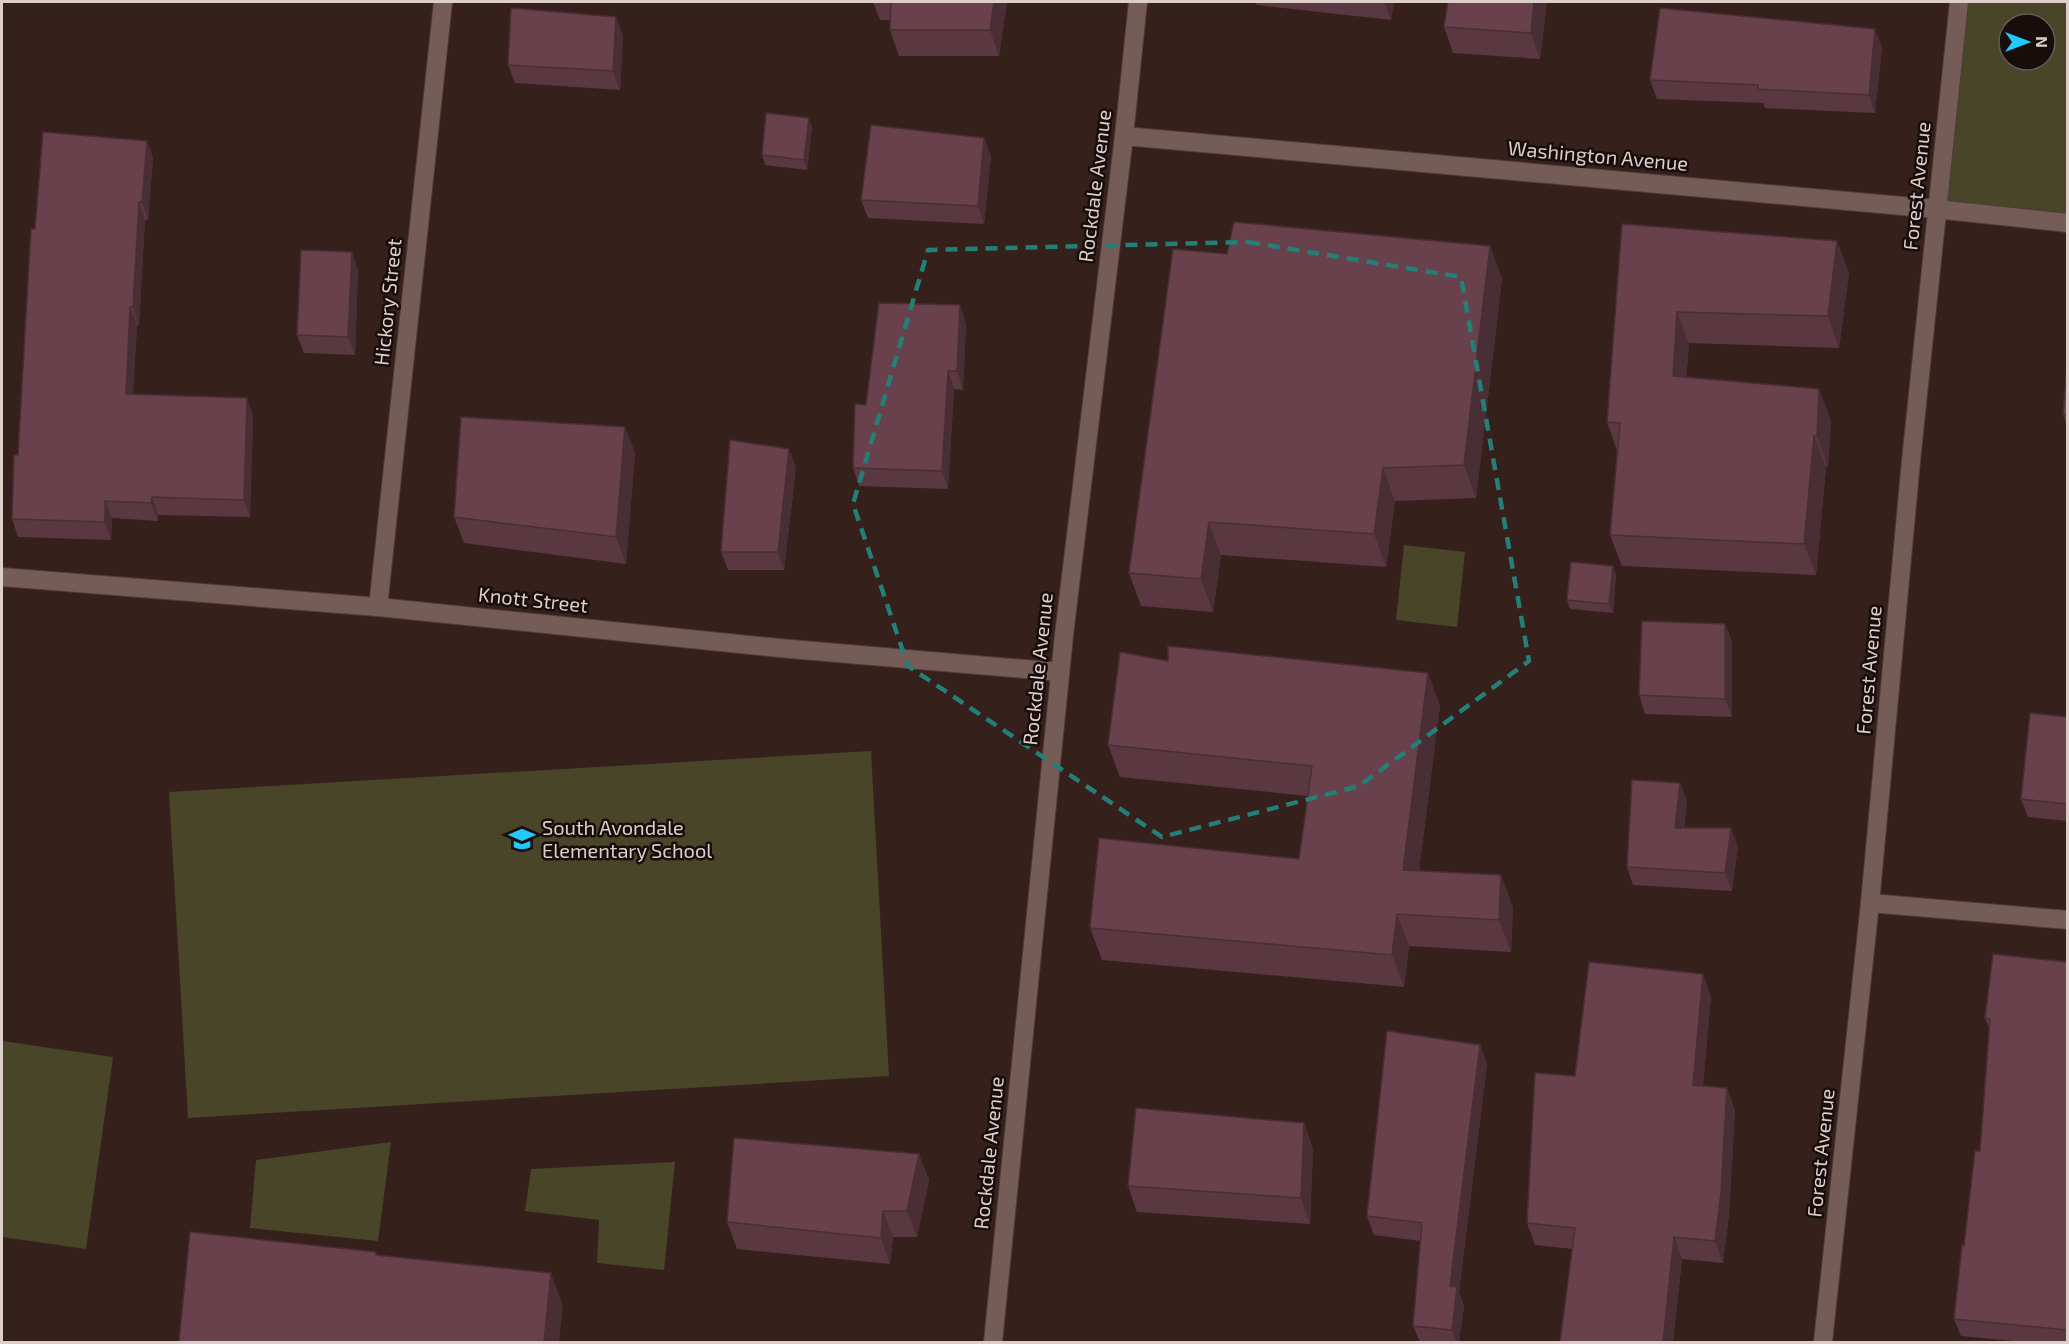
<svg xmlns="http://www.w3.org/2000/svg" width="2069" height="1344" font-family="'Exo 2',sans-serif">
	<rect width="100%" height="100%" fill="#36201b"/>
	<g fill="#494529" fill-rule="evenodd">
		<path d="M1959 2H2067V223L1936 209ZM2009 24H2045V60H2009Z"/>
		<polygon points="1404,545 1465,552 1457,627 1396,620"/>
		<polygon points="871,751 889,1076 188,1118 169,792"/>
		<polygon points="2,1041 113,1057 86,1249 2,1237"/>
		<polygon points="391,1142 378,1241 250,1228 256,1160"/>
		<polygon points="675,1162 664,1270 597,1263 599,1220 525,1211 531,1169"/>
	</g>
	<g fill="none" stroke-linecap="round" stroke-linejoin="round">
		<g stroke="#4f3c39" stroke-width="20">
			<g id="minor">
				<polyline points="1124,136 1936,209 2068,223"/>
				<polyline points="2,577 378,607 779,648 1060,672"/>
				<polyline points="378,607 443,2"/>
				<polyline points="1870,903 2068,920"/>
				<polyline points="993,1342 1064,635 1124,136 1138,2"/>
				<polyline points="1823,1342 1870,903 1911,461 1959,2"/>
			</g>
		</g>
		<use href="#minor" stroke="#765c56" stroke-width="18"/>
	</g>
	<g fill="#593841">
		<polygon points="873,2 1007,2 999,56 899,56 890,30 890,20 880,20"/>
		<polygon points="1255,2 1394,2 1391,20 1257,5"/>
		<polygon points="1448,2 1547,2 1540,59 1453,53 1444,27"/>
		<polygon points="623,35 620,90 515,83 508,65"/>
		<polygon points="1882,47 1875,113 1765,108 1763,103 1657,99 1650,80"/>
		<polygon points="809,118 812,127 807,170 765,165 762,155"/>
		<polygon points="984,138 991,156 984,224 868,218 861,200"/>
		<polygon points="147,141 153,158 148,220 145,220 139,325 137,325 133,394 253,415 250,517 158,515 158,521 112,518 111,540 18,537 12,519 18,455 35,229"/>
		<polygon points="1622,224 1837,241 1849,273 1839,348 1689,343 1686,377 1831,420 1828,467 1826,467 1816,575 1622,566 1610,535 1617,451 1607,422"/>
		<polygon points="1490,246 1502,279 1476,498 1395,501 1386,567 1221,555 1213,612 1141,606 1129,573 1227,254"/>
		<polygon points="358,270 355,355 304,353 297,335"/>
		<polygon points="966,324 963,390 954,389 948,489 859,486 853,468 866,405"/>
		<polygon points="2067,366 2067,427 2063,414"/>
		<polygon points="625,427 635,453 626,564 464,543 454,517"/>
		<polygon points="796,467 784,570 728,570 721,552"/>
		<polygon points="1613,566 1616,575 1613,613 1570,609 1567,600"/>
		<polygon points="1725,624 1732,642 1732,717 1645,714 1639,695"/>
		<polygon points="1168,661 1440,705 1419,871 1513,907 1511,952 1409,946 1404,987 1102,960 1090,928 1299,859 1308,796 1120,777 1108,745"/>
		<polygon points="2067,717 2067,821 2028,817 2021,799"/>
		<polygon points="1680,783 1687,801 1684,828 1738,846 1732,891 1633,885 1627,867"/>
		<polygon points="2067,962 2067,1342 2024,1342 1961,1336 1954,1319 1964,1246 1980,1151 1989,1028 1985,1018"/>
		<polygon points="1711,996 1703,1086 1735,1110 1729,1215 1723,1263 1682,1259 1673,1342 1560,1342 1573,1249 1535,1245 1527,1223 1575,1076"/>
		<polygon points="1480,1045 1487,1064 1459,1292 1464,1306 1459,1342 1420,1342 1413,1326 1421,1241 1374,1235 1367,1216"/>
		<polygon points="1304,1123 1313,1149 1310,1224 1137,1212 1128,1186"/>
		<polygon points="919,1154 929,1180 917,1237 893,1237 890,1264 737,1249 727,1222"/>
	</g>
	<g fill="#492e35">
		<polygon points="994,2 1007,2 999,56 990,30"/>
		<polygon points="1384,2 1394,2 1391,20"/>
		<polygon points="1534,2 1547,2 1540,59 1531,33"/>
		<polygon points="616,17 623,35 620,90 613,71"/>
		<polygon points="1875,29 1882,47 1875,113 1869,95"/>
		<polygon points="809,118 812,127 807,170 804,160"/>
		<polygon points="984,138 991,156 984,224 978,206"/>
		<polygon points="147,141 153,158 148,220 142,202"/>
		<polygon points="139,202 145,220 139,325 133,307"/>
		<polygon points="1837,241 1849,273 1839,348 1828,316"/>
		<polygon points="1490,246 1502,279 1476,498 1464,465"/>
		<polygon points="352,252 358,270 355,355 348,337"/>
		<polygon points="960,305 966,324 963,390 957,371"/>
		<polygon points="130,307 137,325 132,411 126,394"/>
		<polygon points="1677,312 1689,343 1684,407 1673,376"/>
		<polygon points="948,371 954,389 948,489 942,471"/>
		<polygon points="1819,389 1831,420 1828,467 1817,436"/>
		<polygon points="247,398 253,415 250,517 244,500"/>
		<polygon points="625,427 635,453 626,564 616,537"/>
		<polygon points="1814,436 1826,467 1816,575 1804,544"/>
		<polygon points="789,449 796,467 784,570 778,552"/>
		<polygon points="1383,468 1395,501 1386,567 1374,534"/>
		<polygon points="152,497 158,515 158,521 151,503"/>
		<polygon points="105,501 112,518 111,540 105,522"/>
		<polygon points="1209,522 1221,555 1213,612 1201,579"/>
		<polygon points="1613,566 1616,575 1613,613 1609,604"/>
		<polygon points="1725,624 1732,642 1732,717 1725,699"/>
		<polygon points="1428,673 1440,705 1415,902 1403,870"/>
		<polygon points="1680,783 1687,801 1681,846 1675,828"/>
		<polygon points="1731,828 1738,846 1732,891 1725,873"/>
		<polygon points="1501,875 1513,907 1511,952 1499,920"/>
		<polygon points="1397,914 1409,946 1404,987 1392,955"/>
		<polygon points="1703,974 1711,996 1701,1107 1693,1085"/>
		<polygon points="1480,1045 1487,1064 1459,1292 1464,1306 1459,1342 1456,1342 1452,1330 1450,1286"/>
		<polygon points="1727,1088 1735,1110 1729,1215 1723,1263 1715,1241"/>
		<polygon points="1304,1123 1313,1149 1310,1224 1301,1198"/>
		<polygon points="919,1154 929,1180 917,1237 907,1211"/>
		<polygon points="883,1211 893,1237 890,1264 881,1238"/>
		<polygon points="1674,1237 1682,1259 1673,1342 1663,1342"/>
		<polygon points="551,1273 563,1306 559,1342 544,1342"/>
	</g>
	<g fill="#68414c" stroke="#492e35" stroke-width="1.5">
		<polygon points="891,2 994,2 990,30 890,30"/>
		<polygon points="1448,2 1534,2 1531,33 1444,27"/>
		<polygon points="511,8 616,17 613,71 508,65"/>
		<polygon points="1660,8 1875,29 1869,95 1758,89 1758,85 1650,80"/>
		<polygon points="766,113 809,118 804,160 762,155"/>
		<polygon points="871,125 984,138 978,206 861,200"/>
		<polygon points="43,132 147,141 142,202 139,202 133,307 130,307 126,394 247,398 244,500 152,497 151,503 105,501 105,522 12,519 14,455 18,455 31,229 35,229"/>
		<polygon points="1234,222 1490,246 1464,465 1383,468 1374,534 1209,522 1201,579 1129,573 1173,249 1227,254"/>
		<polygon points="1622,224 1837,241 1828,316 1677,312 1673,376 1819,389 1817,436 1814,436 1804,544 1610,535 1620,423 1607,422"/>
		<polygon points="301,250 352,252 348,337 297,335"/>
		<polygon points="879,303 960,305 957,371 948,371 942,471 853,468 855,404 866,405"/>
		<polygon points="2067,366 2067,415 2063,414"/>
		<polygon points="461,417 625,427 616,537 454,517"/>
		<polygon points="730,440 789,449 778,552 721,552"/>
		<polygon points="1571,562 1613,566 1609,604 1567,600"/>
		<polygon points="1642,621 1725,624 1725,699 1639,695"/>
		<polygon points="1168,646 1428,673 1403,870 1501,875 1499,920 1397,914 1392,955 1090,928 1099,838 1299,859 1312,766 1108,745 1120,652 1168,661"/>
		<polygon points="2030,713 2067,717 2067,804 2021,799"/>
		<polygon points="1632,780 1680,783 1675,828 1731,828 1725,873 1627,867"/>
		<polygon points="1993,954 2067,962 2067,1330 1954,1319 1962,1245 1964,1246 1975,1151 1980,1151 1990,1019 1985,1018"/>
		<polygon points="1589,962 1703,974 1693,1085 1727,1088 1721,1193 1715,1241 1674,1237 1663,1342 1560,1342 1575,1228 1527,1223 1535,1073 1575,1076"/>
		<polygon points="1387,1031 1480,1045 1450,1286 1457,1287 1452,1330 1413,1326 1422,1223 1367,1216"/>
		<polygon points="1136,1108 1304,1123 1301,1198 1128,1186"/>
		<polygon points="734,1138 919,1154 907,1211 883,1211 881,1238 727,1222"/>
		<polygon points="190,1232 376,1252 376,1255 551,1273 544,1342 179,1342"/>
	</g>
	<path fill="none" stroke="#247f77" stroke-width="4.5" stroke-dasharray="12 8" stroke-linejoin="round" d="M1248 242 1461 277 1529 661 1359 786 1162 837 908 666 853 504 928 250Z"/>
	<defs>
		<g id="school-bare" transform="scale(2.07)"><path d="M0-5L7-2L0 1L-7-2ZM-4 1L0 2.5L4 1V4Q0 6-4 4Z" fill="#22c9fd" stroke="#170d0b" stroke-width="2.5" paint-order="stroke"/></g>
	</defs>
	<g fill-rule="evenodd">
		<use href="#school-bare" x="522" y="839"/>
	</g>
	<g text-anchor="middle" stroke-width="5" stroke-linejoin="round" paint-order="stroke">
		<g font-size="20" fill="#ddceca" stroke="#170d0b">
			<text transform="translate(1598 156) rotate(5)" y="7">Washington Avenue</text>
			<text transform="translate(1095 186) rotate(-83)" y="7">Rockdale Avenue</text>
			<text transform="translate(1917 186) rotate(-84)" y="7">Forest Avenue</text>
			<text transform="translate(388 302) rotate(-84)" y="7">Hickory Street</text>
			<text transform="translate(533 600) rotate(6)" y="7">Knott Street</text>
			<text transform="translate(1038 669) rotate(-84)" y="7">Rockdale Avenue</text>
			<text transform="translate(1869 670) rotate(-85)" y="7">Forest Avenue</text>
			<text transform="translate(989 1153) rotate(-84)" y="7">Rockdale Avenue</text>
			<text transform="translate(1821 1153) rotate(-84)" y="7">Forest Avenue</text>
		</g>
		<g font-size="20" fill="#ddceca" stroke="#170d0b" text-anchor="start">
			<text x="542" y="835">South Avondale<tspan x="542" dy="23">Elementary School</tspan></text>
		</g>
	</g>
	<rect width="2069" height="1344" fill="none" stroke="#ddceca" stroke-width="6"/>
	<g transform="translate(2027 42) rotate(90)"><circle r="28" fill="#170d0b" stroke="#665a57" stroke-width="1.5"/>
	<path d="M0-4.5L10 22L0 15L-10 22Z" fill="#22c9fd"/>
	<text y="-9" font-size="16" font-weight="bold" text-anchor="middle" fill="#ddceca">N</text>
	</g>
</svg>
